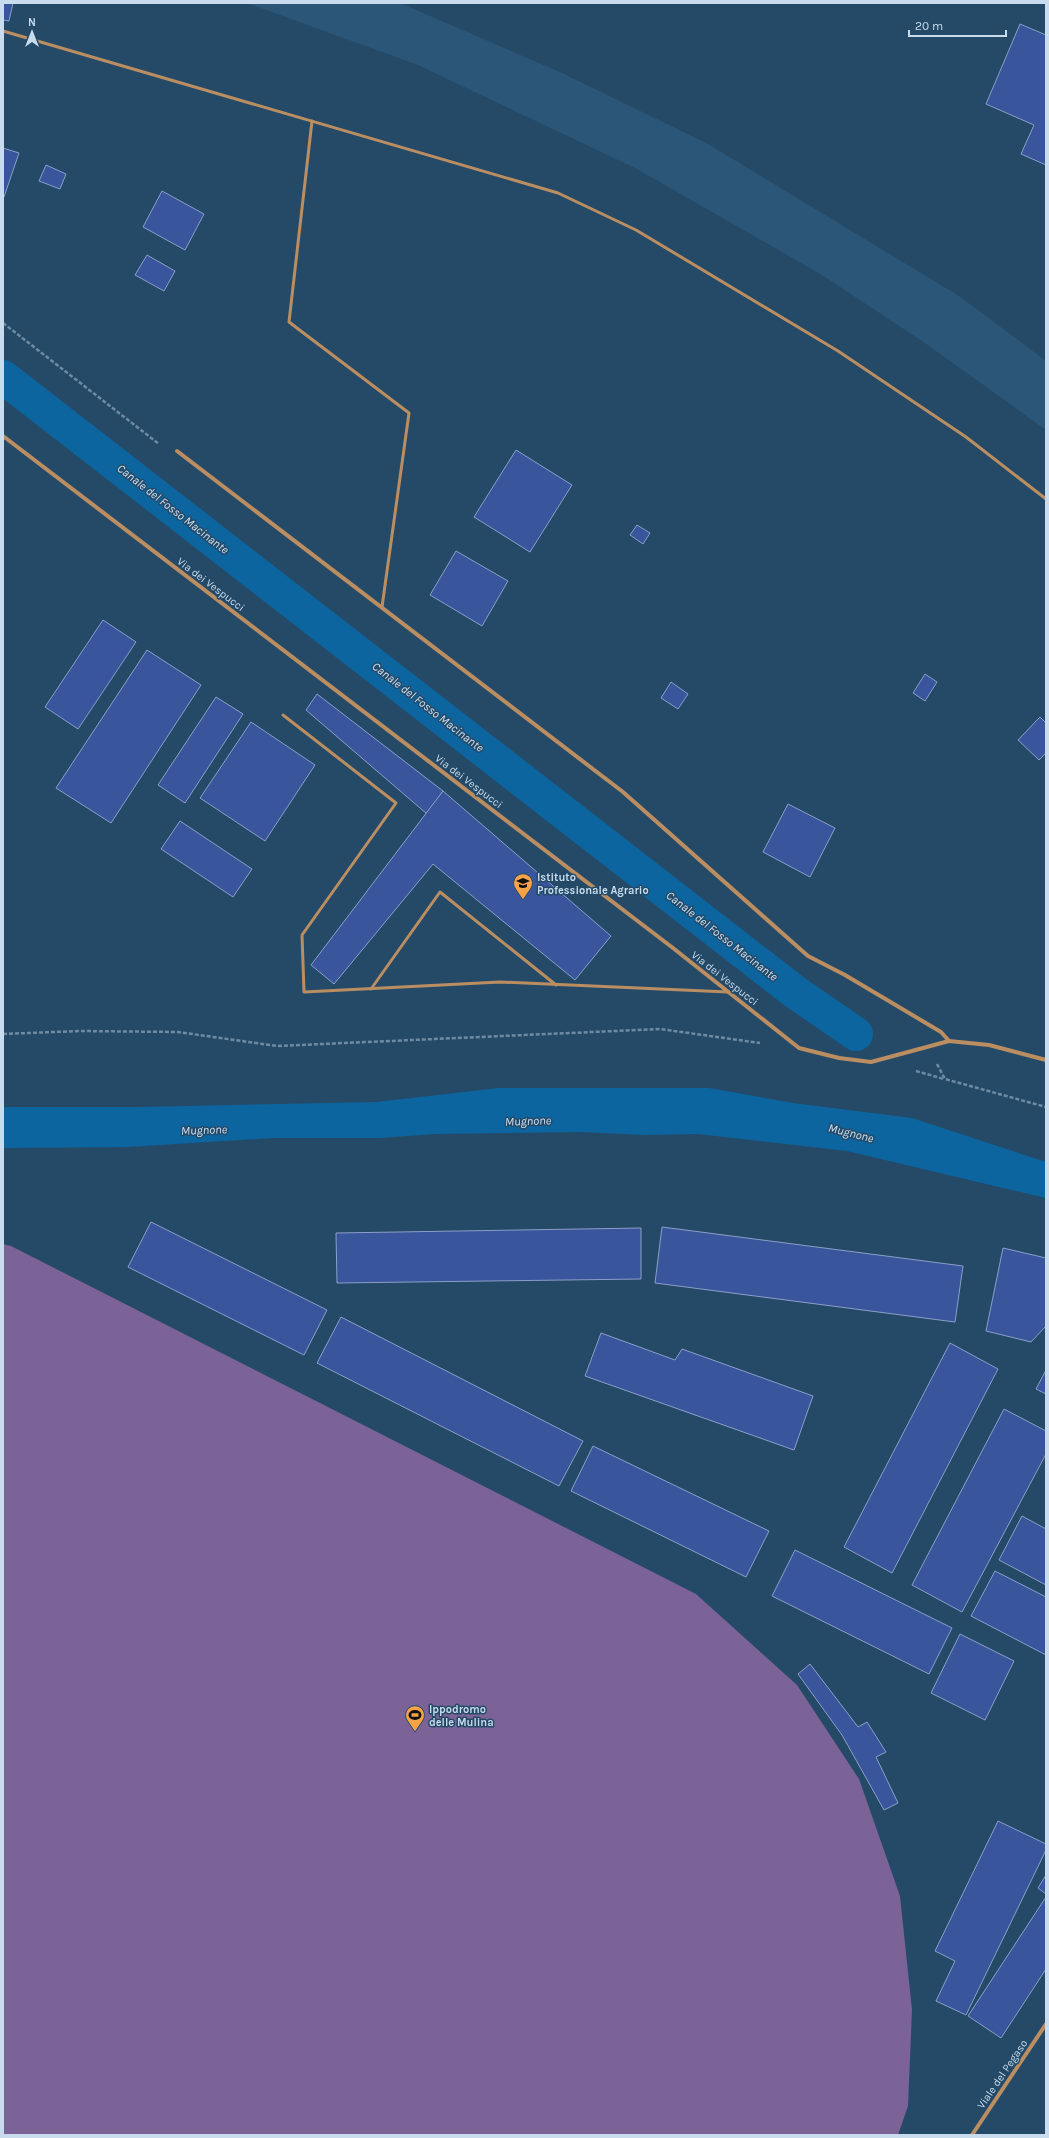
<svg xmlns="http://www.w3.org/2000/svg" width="1049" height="2138" font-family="Karla,sans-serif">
	<rect width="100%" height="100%" fill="#254a68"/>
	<polygon fill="#2b5678" points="247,3 400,3 562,73 708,144 959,296 1046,361 1046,430 925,343 822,275 637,169 418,65"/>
	<polygon fill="#7b6297" points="3,1244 11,1246 696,1594 797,1685 859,1779 900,1896 912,2010 908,2106 898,2135 3,2135"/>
	<polygon fill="#0d659f" points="499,1088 709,1088 793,1103 912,1118 1046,1162 1046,1198 847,1151 698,1134 644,1135 581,1132 435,1134 380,1138 272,1138 128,1147 3,1148 3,1107 140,1107 376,1102"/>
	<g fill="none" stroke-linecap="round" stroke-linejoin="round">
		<polyline stroke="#0d659f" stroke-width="34" points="3,377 795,992 856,1034"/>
	</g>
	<g fill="#39569c" stroke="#8b9fc9">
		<polygon points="3,3 13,3 9,21 3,20"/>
		<polygon points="1020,24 1046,35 1046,165 1021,154 1034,125 986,104"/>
		<polygon points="3,148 19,153 4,197 3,196"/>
		<polygon points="46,165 66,174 60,189 39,181"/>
		<polygon points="162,191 204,214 185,250 143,227"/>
		<polygon points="147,255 175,271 164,291 135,275"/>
		<polygon points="516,450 572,485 530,552 474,517"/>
		<polygon points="637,525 650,533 643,544 630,535"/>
		<polygon points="456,551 508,581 482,626 430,595"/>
		<polygon points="103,620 136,642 78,729 45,707"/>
		<polygon points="147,650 201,685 111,823 56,788"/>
		<polygon points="925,674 937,682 925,701 913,693"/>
		<polygon points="671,682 688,694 678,709 661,698"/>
		<polygon points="317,694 443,791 427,814 306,710"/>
		<polygon points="216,697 243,714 185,803 158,785"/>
		<polygon points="1040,717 1046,723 1046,753 1039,760 1018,740"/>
		<polygon points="251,722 315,765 265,841 200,798"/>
		<polygon points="443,791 611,936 575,980 433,864 334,984 311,965"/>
		<polygon points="788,804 835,828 810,877 763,852"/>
		<polygon points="180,821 252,869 233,897 161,849"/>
		<polygon points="151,1222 327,1310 304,1355 128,1267"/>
		<polygon points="662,1227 963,1266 955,1322 655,1283"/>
		<polygon points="641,1228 641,1279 337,1283 336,1233"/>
		<polygon points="1003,1248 1046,1258 1046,1326 1031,1342 986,1331"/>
		<polygon points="341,1317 583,1441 559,1486 317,1363"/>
		<polygon points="601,1333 675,1360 682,1349 813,1396 794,1450 585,1376"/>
		<polygon points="950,1343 998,1369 892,1573 844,1547"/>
		<polygon points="1046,1370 1046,1394 1036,1389"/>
		<polygon points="1004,1409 1046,1431 1046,1454 962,1612 912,1585"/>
		<polygon points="593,1446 769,1531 746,1577 571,1491"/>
		<polygon points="1022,1516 1046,1529 1046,1585 999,1560"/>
		<polygon points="795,1550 952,1628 929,1674 772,1596"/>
		<polygon points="995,1571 1046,1597 1046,1655 971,1616"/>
		<polygon points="960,1634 1014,1661 985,1720 931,1693"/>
		<polygon points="810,1664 858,1727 867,1722 886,1752 876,1757 898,1803 884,1810 842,1735 798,1674"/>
		<polygon points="998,1821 1046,1844 1046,1850 966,2015 936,2001 955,1961 935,1951"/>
		<polygon points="1046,1875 1046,1894 1038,1888"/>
		<polygon points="1046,1897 1046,1969 1001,2038 968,2016"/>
	</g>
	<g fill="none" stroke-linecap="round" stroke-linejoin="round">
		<g stroke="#6e8ba4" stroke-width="2.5" stroke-dasharray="4 2" stroke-linecap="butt">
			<polyline points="3,323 159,444"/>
			<polyline points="3,1034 79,1031 178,1032 277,1046 660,1029 760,1043"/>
			<polyline points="937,1064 945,1079 1046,1107"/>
			<polyline points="916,1071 944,1079"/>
		</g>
		<g stroke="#bb8e62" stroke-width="3">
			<polyline points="3,31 558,193 636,230 838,351 966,437 1046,499"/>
			<polyline points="312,121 289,322 409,413 382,607"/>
			<polyline points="283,715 396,803 302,935 304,992 500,982 728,992"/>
			<polyline points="371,989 440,892 556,985"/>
		</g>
		<g stroke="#bb8e62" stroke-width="4">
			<polyline points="3,436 673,948 799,1048 839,1058 871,1062 949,1041 989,1045 1046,1060"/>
			<polyline points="177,451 623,792 808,956 845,975 941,1032 949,1041"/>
			<polyline points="972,2135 1046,2024"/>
		</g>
	</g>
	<defs>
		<g id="school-pin" transform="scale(1)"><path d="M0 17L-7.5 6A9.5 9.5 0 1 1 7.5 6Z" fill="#f6a246" stroke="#254a68"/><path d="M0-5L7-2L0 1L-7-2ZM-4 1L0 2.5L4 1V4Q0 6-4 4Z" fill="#111"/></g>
		<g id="stadium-pin" transform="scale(1)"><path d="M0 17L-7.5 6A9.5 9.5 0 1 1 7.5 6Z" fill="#f6a246" stroke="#254a68"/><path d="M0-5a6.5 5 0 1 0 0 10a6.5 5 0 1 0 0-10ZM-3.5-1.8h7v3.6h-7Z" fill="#111"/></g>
	</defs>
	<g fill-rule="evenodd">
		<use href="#school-pin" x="523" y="883"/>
		<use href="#stadium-pin" x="415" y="1715"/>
	</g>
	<g text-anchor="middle" stroke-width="3" stroke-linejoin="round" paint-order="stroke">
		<g font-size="11" fill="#c8dcee" stroke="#254a68">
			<text transform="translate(211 584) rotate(37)" y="4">Via dei Vespucci</text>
			<text transform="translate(469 781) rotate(37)" y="4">Via dei Vespucci</text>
			<text transform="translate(725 978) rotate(38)" y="4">Via dei Vespucci</text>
			<text transform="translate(1002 2074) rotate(-56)" y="4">Viale del Pegaso</text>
		</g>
		<g font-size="11" font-weight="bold" fill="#c8dcee" stroke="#254a68" text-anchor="start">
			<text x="537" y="881">Istituto<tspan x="537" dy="13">Professionale Agrario</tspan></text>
			<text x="429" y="1713">Ippodromo<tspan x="429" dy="13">delle Mulina</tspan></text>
		</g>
		<g font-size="12" font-style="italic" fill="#cfe1f1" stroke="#254a68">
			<text transform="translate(173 509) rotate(38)" y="4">Canale del Fosso Macinante</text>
			<text transform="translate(428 707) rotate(38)" y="4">Canale del Fosso Macinante</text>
			<text transform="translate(722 936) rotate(38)" y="4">Canale del Fosso Macinante</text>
			<text transform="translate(528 1121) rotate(-2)" y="4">Mugnone</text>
			<text transform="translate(204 1130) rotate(-2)" y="4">Mugnone</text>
			<text transform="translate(851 1133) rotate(14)" y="4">Mugnone</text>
		</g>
	</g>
	<rect width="1049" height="2138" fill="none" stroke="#c8dcee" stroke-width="8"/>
	<g transform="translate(32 32)" stroke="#254a68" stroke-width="3" paint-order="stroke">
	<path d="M0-3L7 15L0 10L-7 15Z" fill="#c8dcee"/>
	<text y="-6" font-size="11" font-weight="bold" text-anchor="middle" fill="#c8dcee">N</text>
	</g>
	<path d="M909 30v6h97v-6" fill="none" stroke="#c8dcee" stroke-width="2"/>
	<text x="915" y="30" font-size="12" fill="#c8dcee" stroke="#254a68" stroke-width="3" paint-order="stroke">20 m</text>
</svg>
